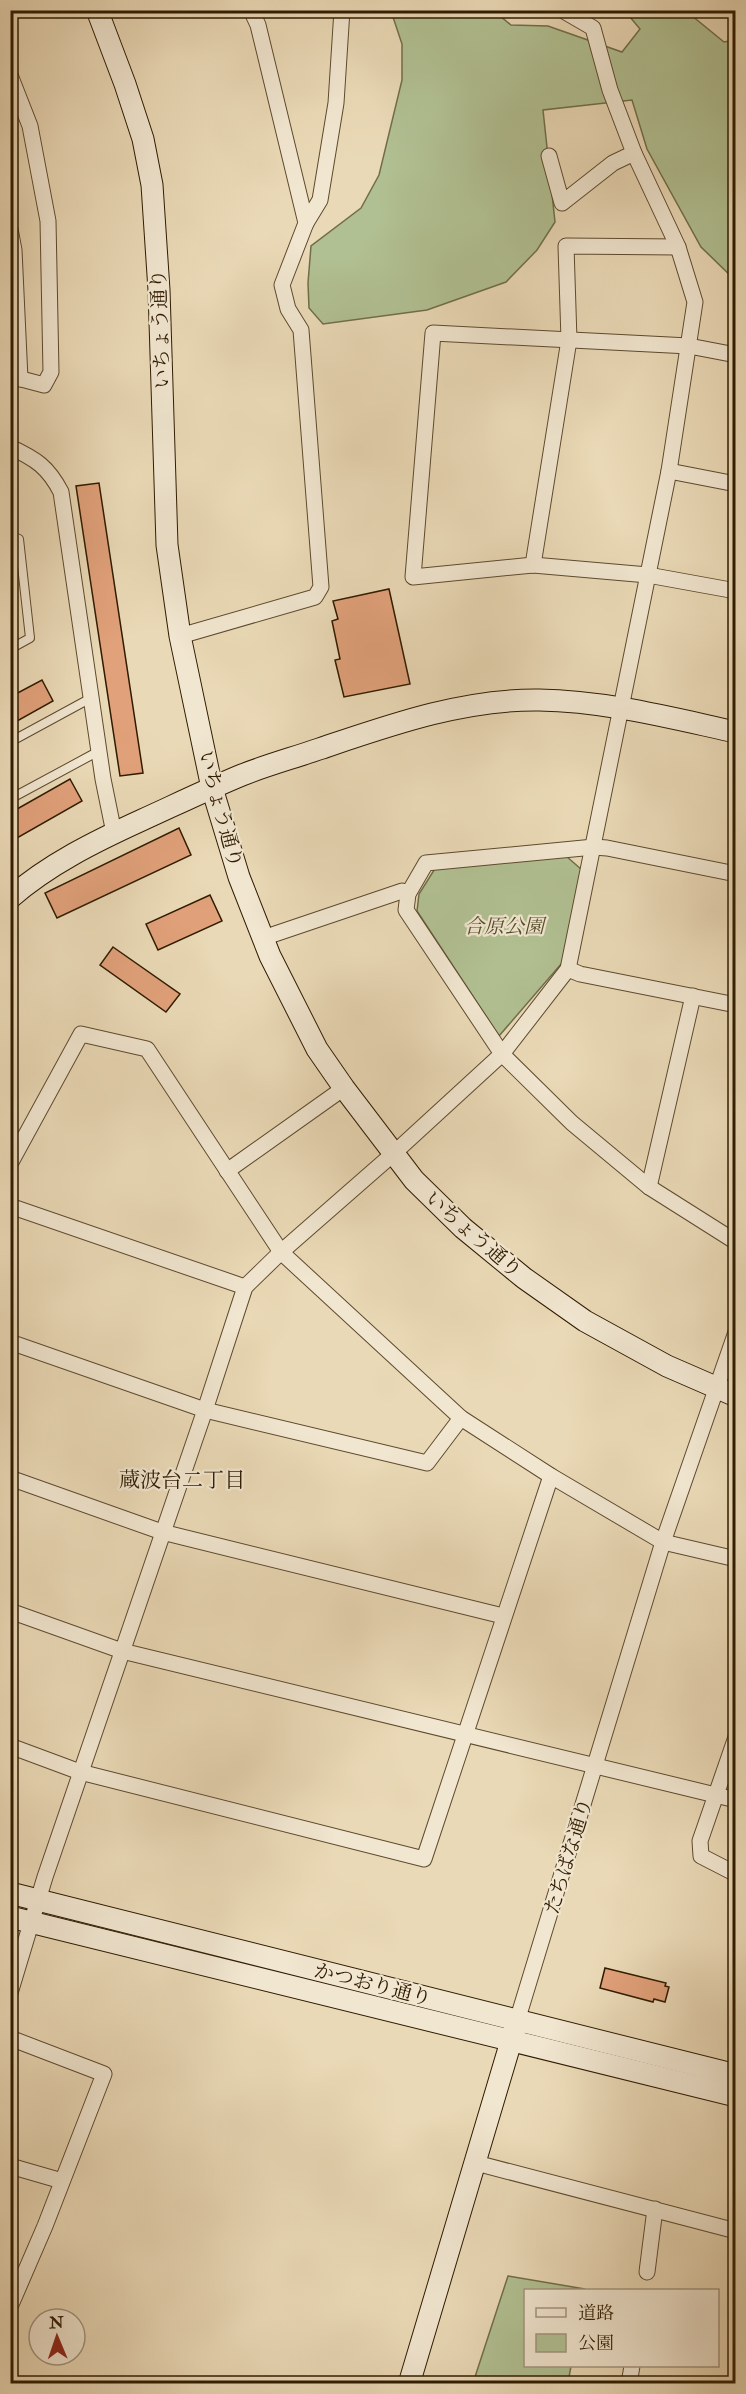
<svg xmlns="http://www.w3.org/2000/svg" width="746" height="2394" font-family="'IM FELL Double Pica','Noto Serif JP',serif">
	<rect width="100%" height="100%" fill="#ead9b6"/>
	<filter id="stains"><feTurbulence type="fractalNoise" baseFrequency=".00333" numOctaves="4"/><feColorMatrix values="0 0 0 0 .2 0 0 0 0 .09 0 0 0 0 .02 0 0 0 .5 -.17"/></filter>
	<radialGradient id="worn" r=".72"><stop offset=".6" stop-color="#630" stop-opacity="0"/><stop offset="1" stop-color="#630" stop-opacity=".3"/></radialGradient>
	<g fill="#b1c092" stroke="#706e4a" stroke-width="1.5">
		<polygon points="391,11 494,11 511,25 548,26 622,52 640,29 625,11 686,11 724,42 735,40 735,99 729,119 736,126 735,280 701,247 647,149 632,100 543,110 555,222 537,250 506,282 427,310 323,324 309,308 308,283 311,246 361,208 379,175 402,80 402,44"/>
		<polygon points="566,856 582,870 562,963 499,1036 417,911 419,894 436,867"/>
		<polygon points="508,2276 585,2289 526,2290 526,2366 571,2366 568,2383 473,2383"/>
	</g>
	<g fill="#e1a17a" stroke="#2f1b01" stroke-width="1.5">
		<polygon points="99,483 143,773 120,776 76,486"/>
		<polygon points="389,589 410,684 344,697 335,660 340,659 332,621 338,619 333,601"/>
		<polygon points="42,680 53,701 10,725 10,697"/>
		<polygon points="70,779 82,801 10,842 10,813"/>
		<polygon points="179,828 191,855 57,918 45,893"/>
		<polygon points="210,895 222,921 158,950 146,924"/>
		<polygon points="113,947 180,994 166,1012 100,965"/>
		<polygon points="605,1968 666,1983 665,1986 669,1987 665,2002 654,1999 653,2002 600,1988"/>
	</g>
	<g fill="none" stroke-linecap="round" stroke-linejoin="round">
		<g stroke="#5e4a2e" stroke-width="10">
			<g id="lane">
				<polyline points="10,535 19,539 30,638 10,649"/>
				<polyline points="10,742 91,698"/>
				<polyline points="10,799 99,751"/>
			</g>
		</g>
		<g stroke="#5e4a2e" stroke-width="17">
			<g id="street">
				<polyline points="10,75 30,126 48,221 51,372 44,385 10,376"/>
				<polyline points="549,156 562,203 613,163 634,153"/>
				<polyline points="306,223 320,200 336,103 342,10"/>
				<polyline points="10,229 14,250 20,379"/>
				<polyline points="736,355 689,346 433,333 413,577 533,565 648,575 736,591"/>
				<path d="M10 447C36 459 48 467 61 492L103 779 114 833"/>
				<polyline points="669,471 736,484"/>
				<polyline points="533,565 569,340 566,246 678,247"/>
				<polyline points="180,636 315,597 321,587 301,330 288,309 282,285 306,223 258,25 251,10"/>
				<polyline points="736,874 607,848 594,847 426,863 408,894 406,910 502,1054 572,1123 649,1187 736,1242"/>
				<polyline points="263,938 402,891 408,894"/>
				<polyline points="568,969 580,974 736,1005"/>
				<polyline points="10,1164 81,1034 147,1049 281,1252 461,1418 551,1476 663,1542 736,1559"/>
				<polyline points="227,1171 344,1088"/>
				<polyline points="649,1187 693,996"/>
				<polyline points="10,1206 245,1287"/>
				<polyline points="10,1342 205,1410 427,1463 461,1418"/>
				<polyline points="10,1478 162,1532 503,1616"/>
				<polyline points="10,1611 122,1651 736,1800"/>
				<polyline points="736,1737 700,1841 701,1856 736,1874"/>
				<polyline points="10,1746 80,1772 424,1859 551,1476"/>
				<polyline points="10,1993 45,1877 205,1410 245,1287 281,1252 393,1154 502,1054 568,969 669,471 695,302 678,247 634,153 610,90 593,28 562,10"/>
				<polyline points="517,2021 663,1542 736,1332"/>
				<polyline points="10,2038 104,2074 45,2226 10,2307"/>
				<polyline points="476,2163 736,2231"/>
				<polyline points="10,2166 62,2181"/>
				<polyline points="647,2272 655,2209"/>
				<polyline points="629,2384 632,2366"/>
			</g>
		</g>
		<g stroke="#2f1b01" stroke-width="23">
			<g id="secondary">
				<polyline points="97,10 125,84 143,139 152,185 159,290 167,545 180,636 212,788 239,877 270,956 317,1049 344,1088 414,1180 463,1228 524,1278 585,1321 667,1366 736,1396"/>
				<path d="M10 898C49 864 96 841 142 820 175 805 208 789 242 775 267 765 293 758 319 749 390 725 463 699 539 700 606 701 671 718 736 732"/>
				<polyline points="10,1893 736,2075"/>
				<polyline points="10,1917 736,2096"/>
				<polyline points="409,2384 515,2028"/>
			</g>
		</g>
		<use href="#lane" stroke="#f1e6d0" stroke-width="8"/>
		<use href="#street" stroke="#f1e6d0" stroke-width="15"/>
		<use href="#secondary" stroke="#f1e6d0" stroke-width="21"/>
	</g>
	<g text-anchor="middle" stroke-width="4.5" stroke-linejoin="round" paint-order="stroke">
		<g font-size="20" fill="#2f1b01" stroke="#f1e6d0">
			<text transform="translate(160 329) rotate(-92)" y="7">いちょう通り</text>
			<text transform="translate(221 809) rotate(75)" y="7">いちょう通り</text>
			<text transform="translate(474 1234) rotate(41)" y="7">いちょう通り</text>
			<text transform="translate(568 1856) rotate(-73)" y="7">たちばな通り</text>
			<text transform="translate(373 1984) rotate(14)" y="7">かつおり通り</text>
		</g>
		<g font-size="20" font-style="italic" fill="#564d2c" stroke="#f1e6d0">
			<text x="504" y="933">合原公園</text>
		</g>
		<g font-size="21" fill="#2f1b01" stroke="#f1e6d0">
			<text x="182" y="1487">蔵波台二丁目</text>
		</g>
	</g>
	<rect width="746" height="2394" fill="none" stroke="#ead9b6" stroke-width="36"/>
	<rect x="12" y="12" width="722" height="2370" fill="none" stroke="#2f1b01" stroke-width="3"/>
	<rect x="18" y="18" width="710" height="2358" fill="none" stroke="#2f1b01" stroke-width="1.5"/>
	<rect x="524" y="2289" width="195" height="78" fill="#f1e6d0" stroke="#a3957d" stroke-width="1.5"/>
	<rect x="536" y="2308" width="30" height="9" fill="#f1e6d0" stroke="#a3957d" stroke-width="1.5"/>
	<text x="578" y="2319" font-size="18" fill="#2f1b01">道路</text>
	<rect x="536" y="2334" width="30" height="18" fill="#b1c092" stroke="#a3957d" stroke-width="1.5"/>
	<text x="578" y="2349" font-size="18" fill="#2f1b01">公園</text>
	<g transform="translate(57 2337) rotate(358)"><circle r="28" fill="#f1e6d0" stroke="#a3957d" stroke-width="1.5"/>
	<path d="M0-4.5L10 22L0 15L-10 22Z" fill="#8f2418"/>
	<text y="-9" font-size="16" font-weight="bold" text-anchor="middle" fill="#2f1b01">N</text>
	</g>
	<rect width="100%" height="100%" filter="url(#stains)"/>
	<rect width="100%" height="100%" fill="url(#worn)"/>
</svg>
